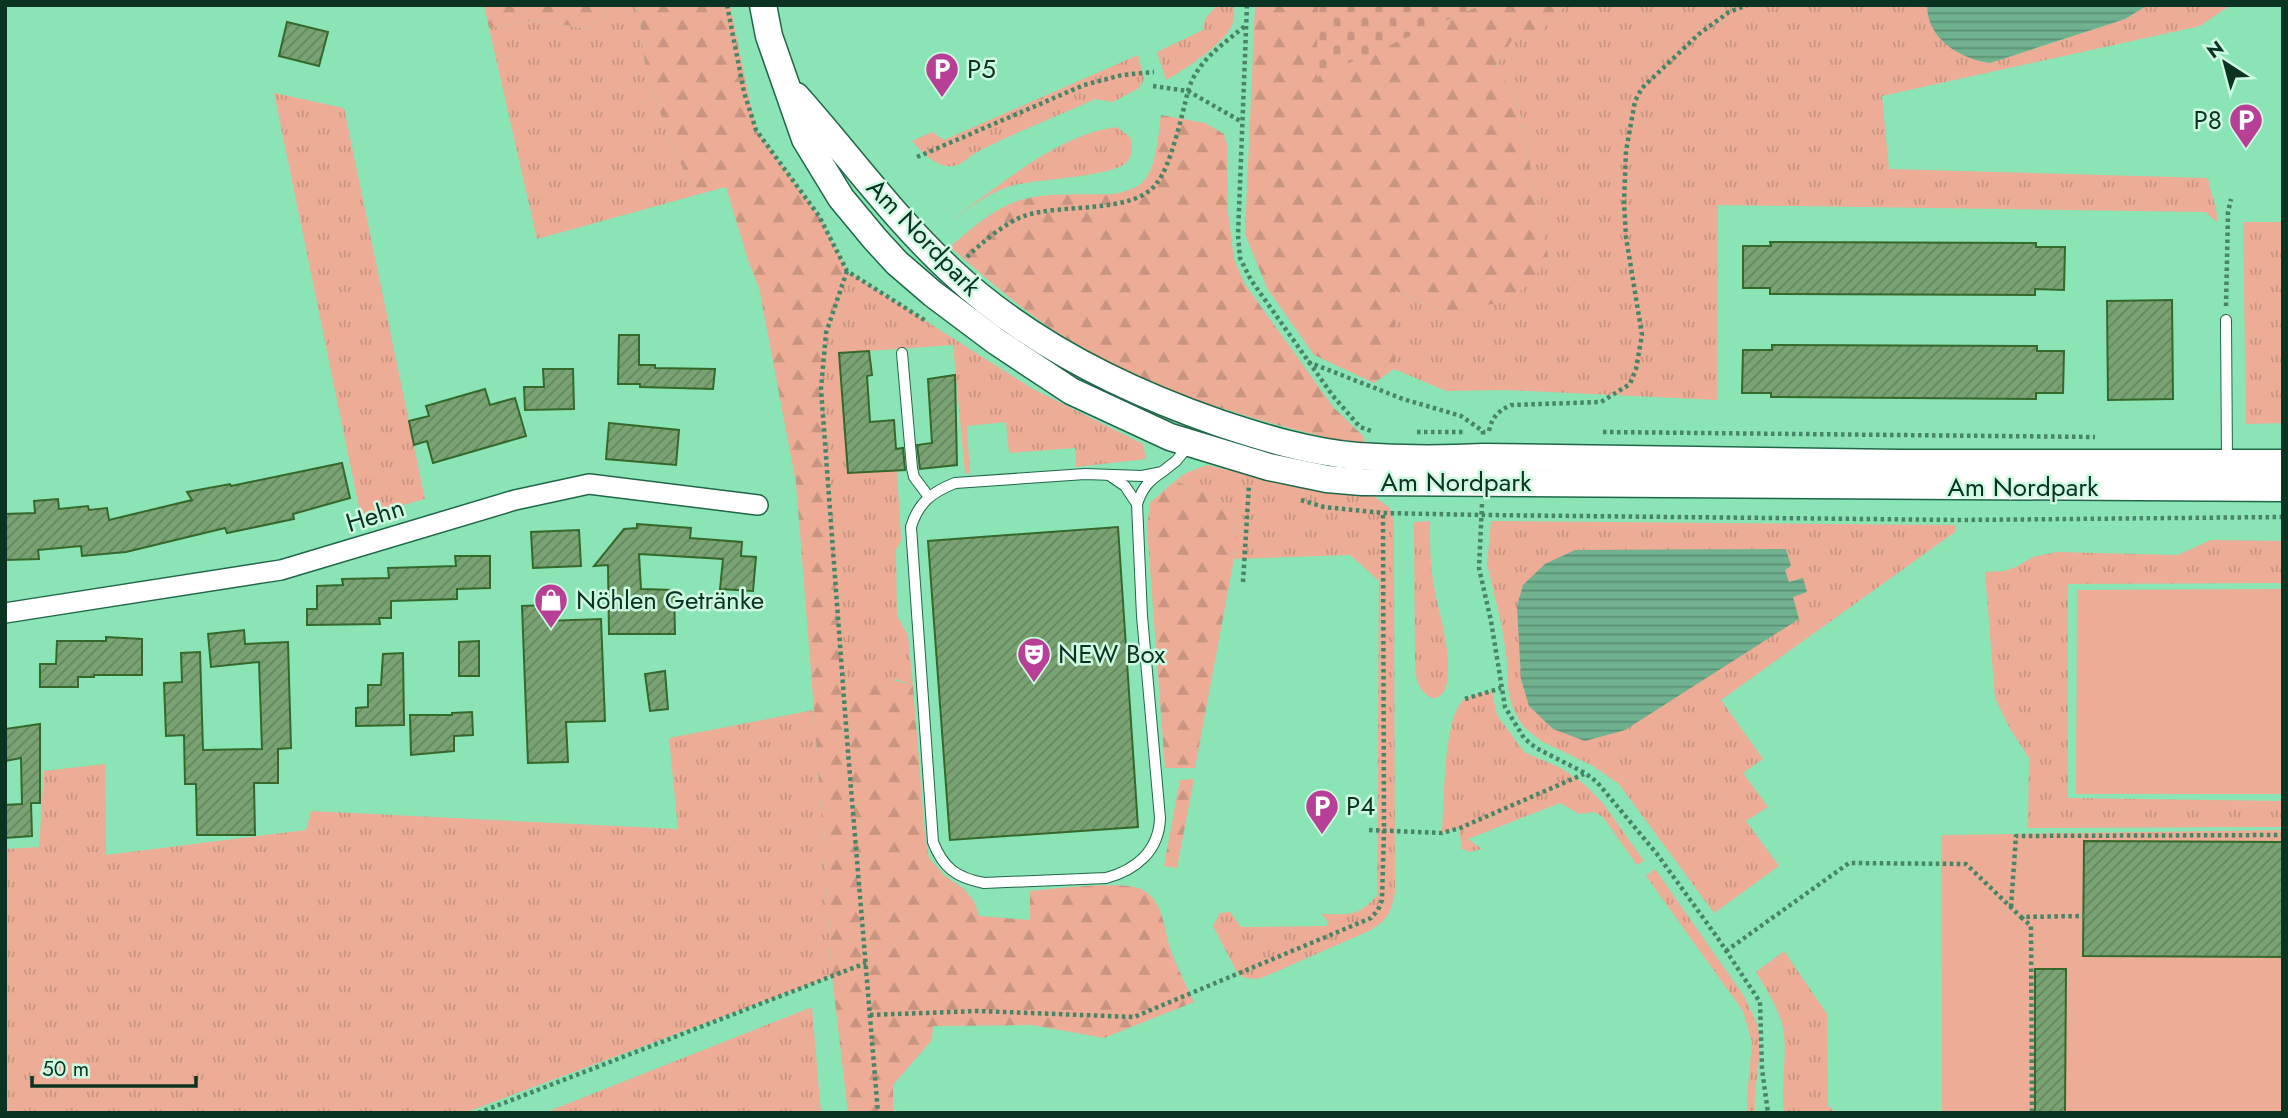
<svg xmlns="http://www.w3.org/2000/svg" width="2288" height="1118" font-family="Jost,sans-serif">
	<defs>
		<pattern id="grass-tufts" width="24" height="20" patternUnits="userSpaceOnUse" patternTransform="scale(1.75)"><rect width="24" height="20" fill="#ecac95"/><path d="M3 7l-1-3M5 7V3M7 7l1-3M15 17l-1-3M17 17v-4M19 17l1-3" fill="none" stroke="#c99480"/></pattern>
		<pattern id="forest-firs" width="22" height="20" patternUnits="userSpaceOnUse" patternTransform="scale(1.75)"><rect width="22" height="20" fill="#ecac95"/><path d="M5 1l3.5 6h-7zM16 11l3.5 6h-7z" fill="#c99480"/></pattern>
		<pattern id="cemetery-stones" width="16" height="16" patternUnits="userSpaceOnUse" patternTransform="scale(1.75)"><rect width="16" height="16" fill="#ecac95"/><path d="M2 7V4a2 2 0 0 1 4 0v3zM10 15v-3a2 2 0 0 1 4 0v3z" fill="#c99480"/></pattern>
		<pattern id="water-rules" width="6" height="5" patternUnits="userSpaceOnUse" patternTransform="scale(1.75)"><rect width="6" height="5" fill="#70b190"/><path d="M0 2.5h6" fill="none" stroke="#5a9175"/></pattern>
		<pattern id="building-hatch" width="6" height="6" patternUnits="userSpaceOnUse" patternTransform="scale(1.75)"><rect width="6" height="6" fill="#7aa373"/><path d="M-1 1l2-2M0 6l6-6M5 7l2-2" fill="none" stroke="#62855e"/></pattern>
	</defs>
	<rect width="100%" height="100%" fill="#8ae4b6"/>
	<g fill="url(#grass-tufts)">
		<polygon points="610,5 638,5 646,73 673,148 696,195 537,239 489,28 535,20 588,29 603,16"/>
		<path d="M1217 5H1234C1234 10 1235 17 1233 22 1229 41 1183 71 1166 80L1157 52 1203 30 1205 19Z"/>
		<path d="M1566 5H1927V11L1990 63 2125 19 2148 5H2231L2200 26 1882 96 1889 169 2208 178C2210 193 2218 207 2217 222L2205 212 1718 205 1717 400 1506 390 1446 391 1394 369V290L1445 312 1549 262 1518 103 1496 66 1512 39 1539 33Z"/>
		<path d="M1138 55 1144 79 1139 88 1113 102 1095 99C1058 116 1018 131 981 150 972 154 962 165 953 166 936 168 922 152 912 141L932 132 944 140Z"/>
		<polygon points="274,93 344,108 425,499 361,517"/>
		<path d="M1117 127 1130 137C1133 146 1133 155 1127 162 1113 177 1035 179 1011 186 989 192 970 208 950 221 998 187 1058 134 1117 127Z"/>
		<polygon points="2243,222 2283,222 2283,423 2246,424"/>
		<polygon points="847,271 1033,389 1143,444 1146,459 1076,467 1075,448 1009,453 1006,422 967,426 970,474 965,473 953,345 839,353 848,473 897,470 901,540 896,550 897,616 908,635 913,686 897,679 845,706 821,389 826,333"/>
		<path d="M1207 465 1275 481 1371 494 1390 508 1394 523 1395 892C1391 913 1388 920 1369 931L1259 979 1245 978 1238 974 1213 926 1220 913 1230 912 1241 927 1327 926 1328 921 1321 914C1350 914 1356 918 1377 896L1379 581 1350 555 1234 559 1238 511 1199 490 1175 481 1186 473Z"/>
		<path d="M1430 521C1430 541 1430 561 1433 580 1438 612 1450 643 1448 676 1447 696 1433 708 1420 687 1416 681 1416 674 1415 666L1414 522Z"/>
		<polygon points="1491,521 1955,525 1955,532 1721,700 1763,759 1743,773 1768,807 1746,821 1779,866 1714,913 1619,784 1593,766 1541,741 1525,728 1519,720 1512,706 1508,688 1507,661 1502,627 1487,564"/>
		<polygon points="2211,540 2283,541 2283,583 2068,584 2068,798 2283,801 2283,827 2028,828 2029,758 2009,727 1995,698 1985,572 2004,571 2016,567 2033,557 2056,552 2178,555"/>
		<path d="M1492 691 1497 715 1524 752 1561 768 1585 785 1602 802 1644 861 1637 865 1603 817 1594 812 1579 814 1560 803 1468 839 1482 849 1469 852 1462 849 1459 828 1442 833C1444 808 1443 712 1465 699 1472 694 1484 693 1492 691Z"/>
		<polygon points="814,710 832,976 464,1113 5,1113 5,849 39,847 44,771 105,764 106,855 306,830 311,811 678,829 669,738"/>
		<path d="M1655 869 1744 996C1749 1009 1757 1019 1759 1033 1762 1060 1753 1086 1755 1113H1748L1747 1098 1752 1042 1743 1011 1646 876Z"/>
		<path d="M1784 951 1827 1014 1828 1106 1837 1113H1784C1780 1085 1788 1055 1783 1028 1779 1009 1766 989 1756 972Z"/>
		<polygon points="812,1007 821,1113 544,1113"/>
	</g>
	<g fill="url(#forest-firs)">
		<polygon points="484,5 610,5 603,16 588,29 535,20 489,28"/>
		<path d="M638 5H730L756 130 820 218 847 271 826 333 821 389 845 705C849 701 854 693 860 689 878 677 894 678 913 686L925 836 929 858 945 876 963 888 974 901 979 916 1030 920V891C1054 889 1125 880 1143 890 1164 902 1164 929 1170 948 1176 966 1186 984 1194 1002L1104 1038 1032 1025 933 1026 932 1040 893 1085V1113H848L832 976 814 710 796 483 759 288 748 260 726 187 696 195 673 148 646 73Z"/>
		<polygon points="1255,5 1318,5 1317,76 1481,5 1566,5 1539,33 1512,40 1496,65 1518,103 1549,261 1511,301 1445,312 1394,290 1394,369 1374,383 1314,355 1267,288 1245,234"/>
		<path d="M1161 115 1205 123 1224 134 1227 144 1228 213 1234 259 1244 283 1334 408 1364 437 1366 447C1255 421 1146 392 1049 327 1014 303 982 275 950 247 972 228 995 207 1024 199 1051 192 1084 195 1113 194 1123 192 1137 189 1144 181 1157 165 1158 135 1161 115Z"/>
		<polygon points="1175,481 1199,490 1238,511 1234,559 1195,768 1165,768 1147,528 1150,503"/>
		<polygon points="1194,779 1177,868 1164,866 1180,780"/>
	</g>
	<polygon fill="url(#cemetery-stones)" points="1318,5 1481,5 1317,77"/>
	<g fill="#ecac95">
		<polygon points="2283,589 2283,794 2076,794 2077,590"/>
		<polygon points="2283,830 2283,1113 1942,1113 1941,835"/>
	</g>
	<g fill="url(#water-rules)">
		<path d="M1927 5H2148L2125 19 1990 63C1960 59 1927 39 1927 5Z"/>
		<polygon points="1786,549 1791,566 1785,570 1789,582 1803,578 1807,592 1793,597 1799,619 1625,730 1585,741 1553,729 1529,706 1521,679 1517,606 1523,585 1545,564 1575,550"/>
	</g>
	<g fill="url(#building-hatch)" stroke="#35692b" stroke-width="2">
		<polygon points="287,22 328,32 319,66 279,56"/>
		<polygon points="1770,242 2036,243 2036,247 2065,247 2064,290 2035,289 2035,295 1770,294 1770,288 1743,288 1743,246 1771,246"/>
		<polygon points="2172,300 2173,399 2108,400 2107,301"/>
		<polygon points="619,335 639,335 639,365 655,365 655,368 715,369 713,389 640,387 640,384 618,384"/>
		<polygon points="1772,345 2037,346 2037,351 2064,351 2063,393 2036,393 2036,399 1771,397 1771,393 1742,393 1743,350 1772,350"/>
		<polygon points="869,351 872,375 867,376 870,422 894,420 896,449 903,448 905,470 848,473 839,353"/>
		<polygon points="543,369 573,369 574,409 525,410 524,387 544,387"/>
		<polygon points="955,375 957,465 920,469 917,445 932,443 928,379"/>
		<polygon points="485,389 490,405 515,398 526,436 433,463 427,441 414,445 409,421 429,416 426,406"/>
		<polygon points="609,423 679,430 676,465 606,459"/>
		<polygon points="342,463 350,498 293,514 294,519 227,533 225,528 126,552 82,556 81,546 38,550 39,559 5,560 5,514 35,513 34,501 58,499 59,509 88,506 89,510 107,508 109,520 192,500 187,492 230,484 231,486"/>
		<polygon points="637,524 691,528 690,538 742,542 741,556 756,557 753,591 720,589 723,559 639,554 641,589 674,590 675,634 609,634 608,565 594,566 624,529 637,528"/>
		<polygon points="1118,527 1138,827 950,840 928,541"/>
		<polygon points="579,530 581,566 533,568 531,532"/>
		<polygon points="455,556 490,556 490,588 457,589 457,599 391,601 391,618 379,618 380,624 307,625 307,609 317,609 317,586 343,585 342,579 389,578 388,568 456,566"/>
		<polygon points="545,605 546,621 601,619 605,721 566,722 568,762 528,763 522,606"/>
		<polygon points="244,630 245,644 288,642 291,748 278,749 278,783 254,783 255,835 197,835 196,784 185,784 184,735 166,736 164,683 182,682 181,653 200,652 203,750 262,749 259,662 211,667 208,634"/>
		<polygon points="106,637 142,639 142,675 94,675 94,677 78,677 78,687 40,687 40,664 56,664 57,641 106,641"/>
		<polygon points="479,641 479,676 459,676 459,642"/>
		<polygon points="403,653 404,725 356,726 356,708 368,707 368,685 381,685 383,654"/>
		<polygon points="665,671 668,709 650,711 645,674"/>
		<polygon points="472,712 473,735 454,736 454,751 411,755 410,715 452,715 452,713"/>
		<polygon points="40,724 40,803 31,803 32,836 5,838 5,805 22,804 21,758 5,761 5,729"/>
		<polygon points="2084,841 2283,842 2283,957 2083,956"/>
		<polygon points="2035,969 2066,969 2065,1113 2035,1113"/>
	</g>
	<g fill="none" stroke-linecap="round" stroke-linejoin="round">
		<g stroke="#206748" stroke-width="12">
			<g id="lane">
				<polyline points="2226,320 2227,463"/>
				<polyline points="902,353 912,468 914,477 929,497"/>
				<path d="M1162 472C1148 481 1142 489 1137 504L1142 616 1160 818C1159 851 1136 870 1106 878L984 883C957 878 943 868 933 842L911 527C918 503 932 492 955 483L1085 474 1142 476 1162 472 1176 461 1190 444"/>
				<polyline points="1109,475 1125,486 1137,504"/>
			</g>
		</g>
		<g stroke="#206748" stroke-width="22">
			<polyline id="street" points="5,613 281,570 515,500 589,484 758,505"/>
		</g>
		<g stroke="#206748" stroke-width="29">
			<g id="secondary">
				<polyline points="763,5 769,36 805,139 841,198 875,239 897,263 933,294 997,342 1071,391 1170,437 1269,467 1327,479 1362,482 2283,488"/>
				<path d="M796 96C847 153 893 217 950 270 1026 342 1121 389 1219 423 1264 438 1310 452 1357 456 1400 459 1442 459 1484 457L1899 463H2283"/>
			</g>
		</g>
		<g stroke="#468667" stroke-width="4.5" stroke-dasharray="3.5 3.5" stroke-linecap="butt">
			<polyline points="727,5 744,92 756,130 819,216 847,271 926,321"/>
			<polyline points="1247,5 1238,235 1240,258 1251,280 1333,396 1360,427 1374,432"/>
			<path d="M1153 86 1188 91C1197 61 1222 45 1245 26"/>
			<polyline points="917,157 1084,85 1122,75 1154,72"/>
			<path d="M967 257C980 244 1006 222 1024 216 1059 203 1134 215 1157 183 1171 165 1182 115 1188 91L1242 122"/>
			<polyline points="847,271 826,333 821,389 848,752 878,1113"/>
			<polyline points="2226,306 2228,212 2231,199"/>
			<polyline points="1308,362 1403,399 1461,416 1483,431 1483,436"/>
			<path d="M1489 431C1492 417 1498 411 1511 405L1601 402 1630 384 1636 369 1642 335 1626 237 1624 202 1626 151 1635 101 1642 88 1699 34 1729 12 1747 5"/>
			<polyline points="1417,432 1465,432"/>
			<polyline points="1603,432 2095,437"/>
			<polyline points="1301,500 1324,507 1383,513 1484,515 1961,520 2283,517"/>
			<polyline points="1482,504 1479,568 1491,621 1505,707 1524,738 1536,748 1585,773 1597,782 1657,854 1717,937 1760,1002 1762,1069 1768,1113"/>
			<polyline points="1243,582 1249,485"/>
			<polyline points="1465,699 1501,688"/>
			<polyline points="1369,830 1442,833 1460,828 1584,774"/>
			<polyline points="2011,907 2016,836 2283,835"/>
			<polyline points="2021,917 2031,926 2032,1113"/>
			<polyline points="1726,951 1849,863 1966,864 2021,917 2084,916"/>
			<polyline points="870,1015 978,1011 1134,1017 1371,918 1378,910 1382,900 1384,831 1383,513"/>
			<polyline points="478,1113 866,963"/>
		</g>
		<use href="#lane" stroke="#fff" stroke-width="10"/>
		<use href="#street" stroke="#fff" stroke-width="19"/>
		<use href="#secondary" stroke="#fff" stroke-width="26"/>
	</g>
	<defs>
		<g id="parking-pin" transform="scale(1.75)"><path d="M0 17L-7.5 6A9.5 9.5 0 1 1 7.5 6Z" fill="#b74096" stroke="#cffae2"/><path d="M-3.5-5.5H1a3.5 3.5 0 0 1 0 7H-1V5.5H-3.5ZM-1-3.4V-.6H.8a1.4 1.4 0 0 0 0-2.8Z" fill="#fff"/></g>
		<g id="shop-pin" transform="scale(1.75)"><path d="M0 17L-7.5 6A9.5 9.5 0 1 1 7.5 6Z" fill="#b74096" stroke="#cffae2"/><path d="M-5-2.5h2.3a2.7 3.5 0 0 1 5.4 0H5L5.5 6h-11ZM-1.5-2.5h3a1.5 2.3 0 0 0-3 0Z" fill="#fff"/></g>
		<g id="theatre-pin" transform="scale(1.75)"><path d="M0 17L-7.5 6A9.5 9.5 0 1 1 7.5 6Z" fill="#b74096" stroke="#cffae2"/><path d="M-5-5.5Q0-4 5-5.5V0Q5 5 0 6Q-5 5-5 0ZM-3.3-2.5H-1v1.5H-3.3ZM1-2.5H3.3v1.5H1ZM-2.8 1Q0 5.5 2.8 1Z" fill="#fff"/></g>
	</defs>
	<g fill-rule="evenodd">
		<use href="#parking-pin" x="942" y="69"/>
		<use href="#parking-pin" x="2246" y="120"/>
		<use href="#shop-pin" x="551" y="600"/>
		<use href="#theatre-pin" x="1034" y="654"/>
		<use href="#parking-pin" x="1322" y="806"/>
	</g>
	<g text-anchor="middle" stroke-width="5" stroke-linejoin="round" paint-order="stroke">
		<g font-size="26" fill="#0b3322" stroke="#cffae2" text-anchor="start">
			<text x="967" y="78">P5</text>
			<text x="2222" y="129" text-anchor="end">P8</text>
			<text x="576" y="609">Nöhlen Getränke</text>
			<text x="1058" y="663">NEW Box</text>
			<text x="1346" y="815">P4</text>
		</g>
		<g font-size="26" fill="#0b3322" stroke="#cffae2">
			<text transform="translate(924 237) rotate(46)" y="9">Am Nordpark</text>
			<text x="1456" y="491">Am Nordpark</text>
			<text x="2023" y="496">Am Nordpark</text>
			<text transform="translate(375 515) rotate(-17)" y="9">Hehn</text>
		</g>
	</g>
	<rect width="2288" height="1118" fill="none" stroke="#0b3322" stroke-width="14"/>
	<g transform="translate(2225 63) rotate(324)" stroke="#cffae2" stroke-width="5" paint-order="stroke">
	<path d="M0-5L12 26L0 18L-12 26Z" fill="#0b3322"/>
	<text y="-10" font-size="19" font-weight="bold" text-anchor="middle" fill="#0b3322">N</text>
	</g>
	<path d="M32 1076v10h164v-10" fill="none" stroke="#0b3322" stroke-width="3.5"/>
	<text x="42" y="1076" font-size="21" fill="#0b3322" stroke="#cffae2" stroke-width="5" paint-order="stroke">50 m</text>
</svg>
